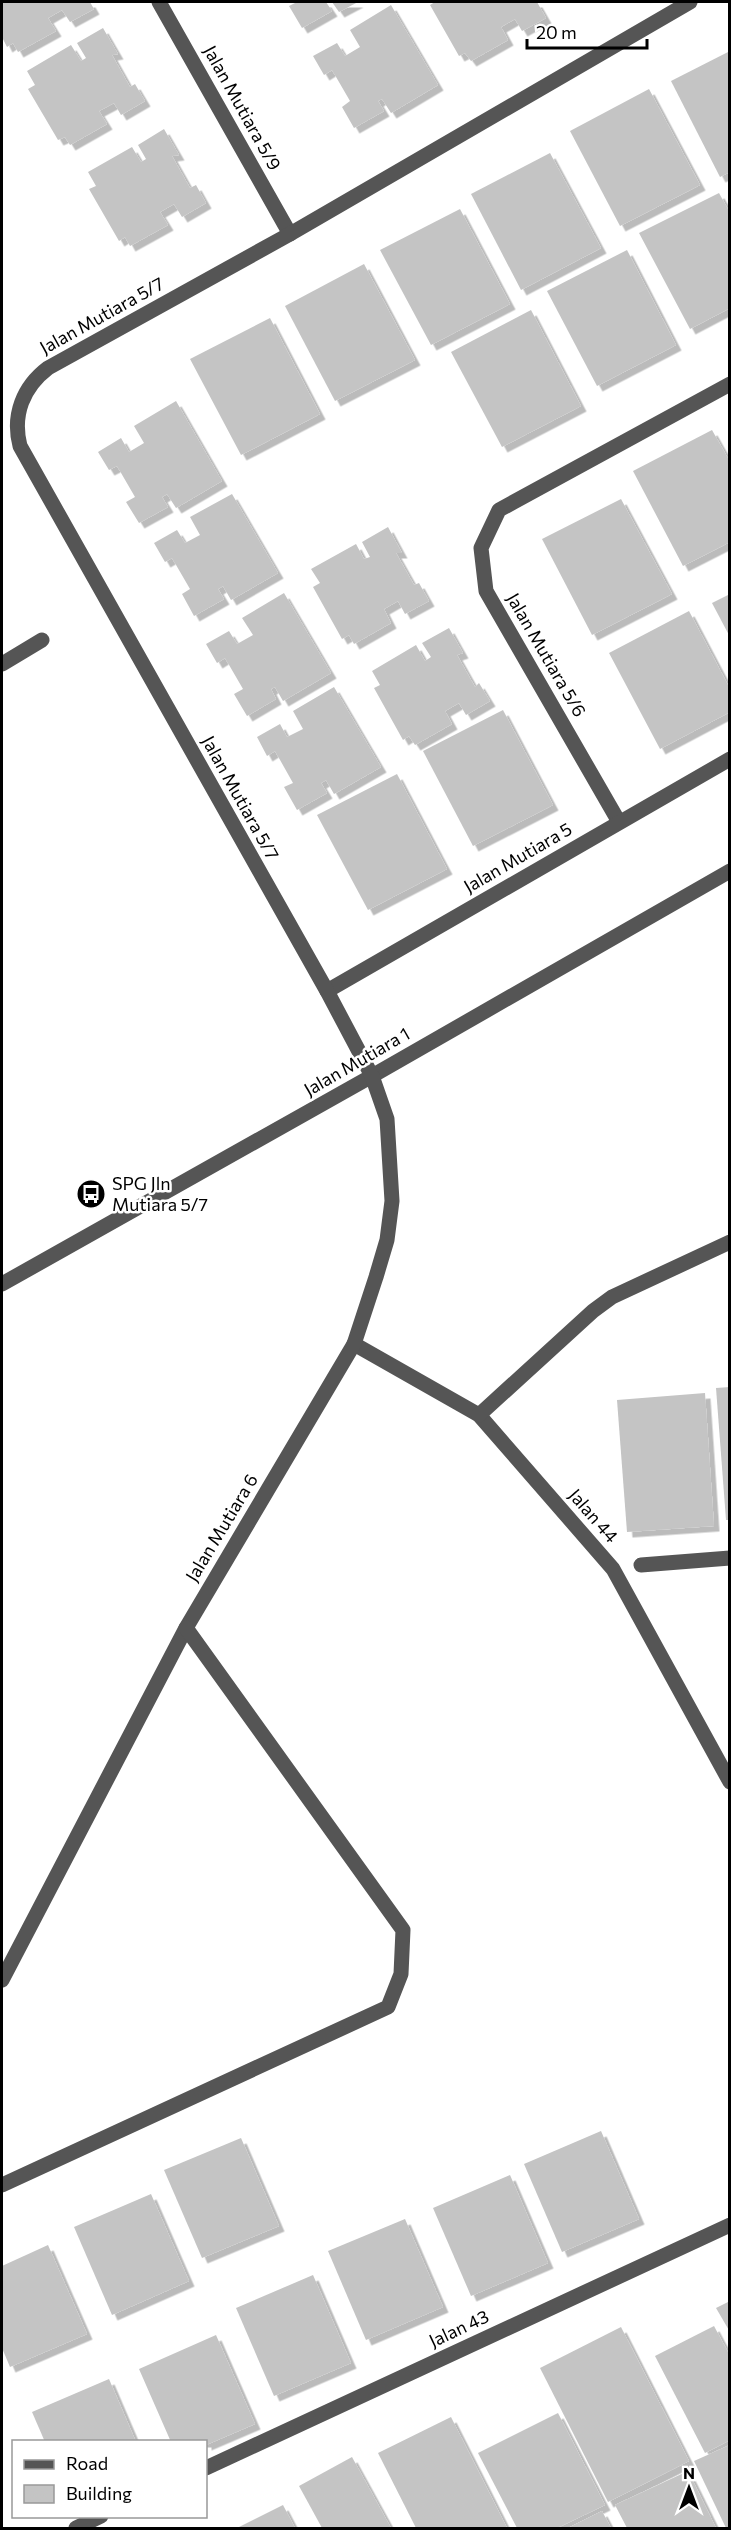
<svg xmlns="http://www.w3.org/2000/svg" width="731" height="2530" font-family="Commissioner,sans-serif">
	<defs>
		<filter id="shadow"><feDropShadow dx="5.5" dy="5.5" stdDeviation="0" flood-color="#0004"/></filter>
	</defs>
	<rect width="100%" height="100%" fill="#fff"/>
	<g fill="#c4c4c4" filter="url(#shadow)">
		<polygon points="2,2 90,2 94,9 70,22 62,10 48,18 56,31 18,52 13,43 7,47 2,37"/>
		<polygon points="297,2 326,2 332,11 302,28 289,6"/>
		<polygon points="332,2 358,2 339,12"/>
		<polygon points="435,2 537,2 546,18 522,31 515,19 501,27 508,40 471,61 465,53 459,56 430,5"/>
		<polygon points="391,5 438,85 391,113 382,99 378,101 384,111 354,128 342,107 350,101 332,70 324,75 313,56 337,43 345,56 360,47 350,30"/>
		<polygon points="103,28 118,54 112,55 130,87 135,84 145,101 121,115 114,103 99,111 107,124 70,145 65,137 58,140 28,89 35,85 27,71 71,45 81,61 86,58 77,43"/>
		<polygon points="730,51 730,172 720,177 671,81"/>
		<polygon points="649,89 700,185 620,226 570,131"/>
		<polygon points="164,129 179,155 172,156 190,188 196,185 206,203 182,217 174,204 160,212 168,225 130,246 125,237 119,241 89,189 96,186 88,172 132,147 141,162 146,159 138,145"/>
		<polygon points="550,153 601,248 521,290 471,194"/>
		<polygon points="719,193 730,213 730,308 690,329 639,233"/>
		<polygon points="460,209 510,304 431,345 380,250"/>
		<polygon points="627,250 676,345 597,386 547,291"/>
		<polygon points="364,264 415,360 335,401 285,306"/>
		<polygon points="531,310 581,406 502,447 451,352"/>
		<polygon points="270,318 320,414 241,455 190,359"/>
		<polygon points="176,401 222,481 176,508 167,494 162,497 168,507 139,523 126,502 135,497 117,466 109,470 98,452 121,438 129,452 144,443 134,426"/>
		<polygon points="712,430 730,462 730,542 683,566 633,471"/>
		<polygon points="232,494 278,573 231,600 223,586 218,589 224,599 194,616 182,594 190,589 172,558 165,562 154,543 177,530 185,543 200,535 190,517"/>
		<polygon points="621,499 672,594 592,635 542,539"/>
		<polygon points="388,527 402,553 396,553 414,585 419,583 429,601 405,614 398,601 384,609 391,623 354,644 349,635 342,639 313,587 320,583 311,569 356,544 364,559 370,557 362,542"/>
		<polygon points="284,593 331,673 283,701 275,687 271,689 276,699 247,716 234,694 243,689 225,658 217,663 206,644 229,631 237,644 253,635 242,618"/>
		<polygon points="730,594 730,637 712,603"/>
		<polygon points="689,611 730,689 730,712 660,749 609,653"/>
		<polygon points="449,628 463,653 457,655 475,687 479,683 490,701 466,715 459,703 445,711 452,724 415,745 409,736 403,740 374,688 380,685 372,671 416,645 425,661 431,657 422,643"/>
		<polygon points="334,687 381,767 334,794 326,780 321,783 327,793 297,810 284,787 293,783 275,751 267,756 257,737 280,724 287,737 303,729 293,711"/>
		<polygon points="503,710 553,805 473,846 423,751"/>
		<polygon points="397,774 447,869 368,910 317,815"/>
		<polygon points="730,1387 730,1520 726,1520 716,1388"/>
		<polygon points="705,1393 714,1526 627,1532 617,1400"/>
		<polygon points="601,2131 639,2219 562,2252 524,2164"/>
		<polygon points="241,2138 279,2226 202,2258 164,2170"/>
		<polygon points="510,2175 548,2263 471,2296 433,2208"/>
		<polygon points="151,2194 189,2281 112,2315 74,2227"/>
		<polygon points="405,2219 443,2307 366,2340 328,2251"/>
		<polygon points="48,2245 87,2334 10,2367 2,2348 2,2266"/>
		<polygon points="313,2275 351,2363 274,2396 236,2308"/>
		<polygon points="730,2301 730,2332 716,2308"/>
		<polygon points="714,2326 730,2356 730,2440 705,2453 655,2356"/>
		<polygon points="621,2327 689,2461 608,2502 540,2368"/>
		<polygon points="216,2335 255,2424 206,2445 206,2442 171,2442 139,2369"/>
		<polygon points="109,2379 136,2442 45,2442 32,2412"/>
		<polygon points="558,2413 605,2505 557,2528 517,2528 478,2453"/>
		<polygon points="451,2417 507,2528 416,2528 378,2453"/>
		<polygon points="730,2445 730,2528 726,2528 694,2461"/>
		<polygon points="352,2457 391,2528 322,2528 299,2486"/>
		<polygon points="688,2471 716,2528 627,2528 615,2505"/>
		<polygon points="283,2505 295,2528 237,2528"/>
		<polygon points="602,2511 611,2528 568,2528"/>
	</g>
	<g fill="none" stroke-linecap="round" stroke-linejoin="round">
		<g stroke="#555" stroke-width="15">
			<polyline points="159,2 290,234"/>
			<polyline points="2,664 42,640"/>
			<polyline points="619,822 486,591 481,548 499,510 730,384"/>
			<polyline points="327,991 730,759"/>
			<polyline points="2,1284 372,1076 730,871"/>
			<polyline points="354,1344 479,1415 613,1569 730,1782"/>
			<polyline points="479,1415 593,1311 612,1297 730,1242"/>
			<polyline points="641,1565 730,1558"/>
			<path d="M2 1980 186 1628 354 1344 376 1277 387 1240 392 1201 387 1119 372 1076 327 991 20 446C12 415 23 387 48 368L290 234 690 2"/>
			<polyline points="2,2185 388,2007 401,1974 403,1930 186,1628"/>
			<polyline points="206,2468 730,2225"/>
			<polyline points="76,2528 101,2516"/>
		</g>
	</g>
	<defs>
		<g id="bus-disc" transform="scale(1.5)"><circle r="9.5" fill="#000" stroke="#fff"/><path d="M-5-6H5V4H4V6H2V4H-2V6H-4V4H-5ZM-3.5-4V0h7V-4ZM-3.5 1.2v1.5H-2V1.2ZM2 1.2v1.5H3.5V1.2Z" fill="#fff"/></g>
	</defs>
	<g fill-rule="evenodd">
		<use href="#bus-disc" x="91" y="1194"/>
	</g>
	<g text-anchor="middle" stroke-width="5" stroke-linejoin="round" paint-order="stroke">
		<g font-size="18" fill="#000" stroke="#fff">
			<text transform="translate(242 108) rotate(61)" y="6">Jalan Mutiara 5/9</text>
			<text transform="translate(102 316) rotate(-29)" y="6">Jalan Mutiara 5/7</text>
			<text transform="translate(546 655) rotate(60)" y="6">Jalan Mutiara 5/6</text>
			<text transform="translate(240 798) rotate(61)" y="6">Jalan Mutiara 5/7</text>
			<text transform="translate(518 858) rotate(-30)" y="6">Jalan Mutiara 5</text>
			<text transform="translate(357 1062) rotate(-30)" y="6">Jalan Mutiara 1</text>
			<text transform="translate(593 1516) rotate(49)" y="6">Jalan 44</text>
			<text transform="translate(222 1528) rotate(-59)" y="6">Jalan Mutiara 6</text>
			<text transform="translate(459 2329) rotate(-25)" y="6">Jalan 43</text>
		</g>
		<g font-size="18" fill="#000" stroke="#fff" text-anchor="start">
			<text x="112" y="1190">SPG Jln<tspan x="112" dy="21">Mutiara 5/7</tspan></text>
		</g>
	</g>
	<rect width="731" height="2530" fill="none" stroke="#000000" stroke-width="6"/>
	<rect x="12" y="2440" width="195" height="78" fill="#ffffff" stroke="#999999" stroke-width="1.5"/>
	<rect x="24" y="2460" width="30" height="9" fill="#555555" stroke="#999999" stroke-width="1.5"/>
	<text x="66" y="2470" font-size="18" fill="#000000">Road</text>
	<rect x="24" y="2485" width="30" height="18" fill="#c4c4c4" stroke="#999999" stroke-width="1.5"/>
	<text x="66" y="2500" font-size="18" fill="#000000">Building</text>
	<g transform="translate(689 2488)" stroke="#ffffff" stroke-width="4.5" paint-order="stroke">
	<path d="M0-4.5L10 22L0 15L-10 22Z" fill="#000000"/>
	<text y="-9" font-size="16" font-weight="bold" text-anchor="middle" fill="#000000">N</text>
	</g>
	<path d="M527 39v9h120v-9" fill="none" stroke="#000000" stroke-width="3"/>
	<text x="536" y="39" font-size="18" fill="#000000" stroke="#ffffff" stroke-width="4.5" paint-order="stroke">20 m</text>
</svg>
